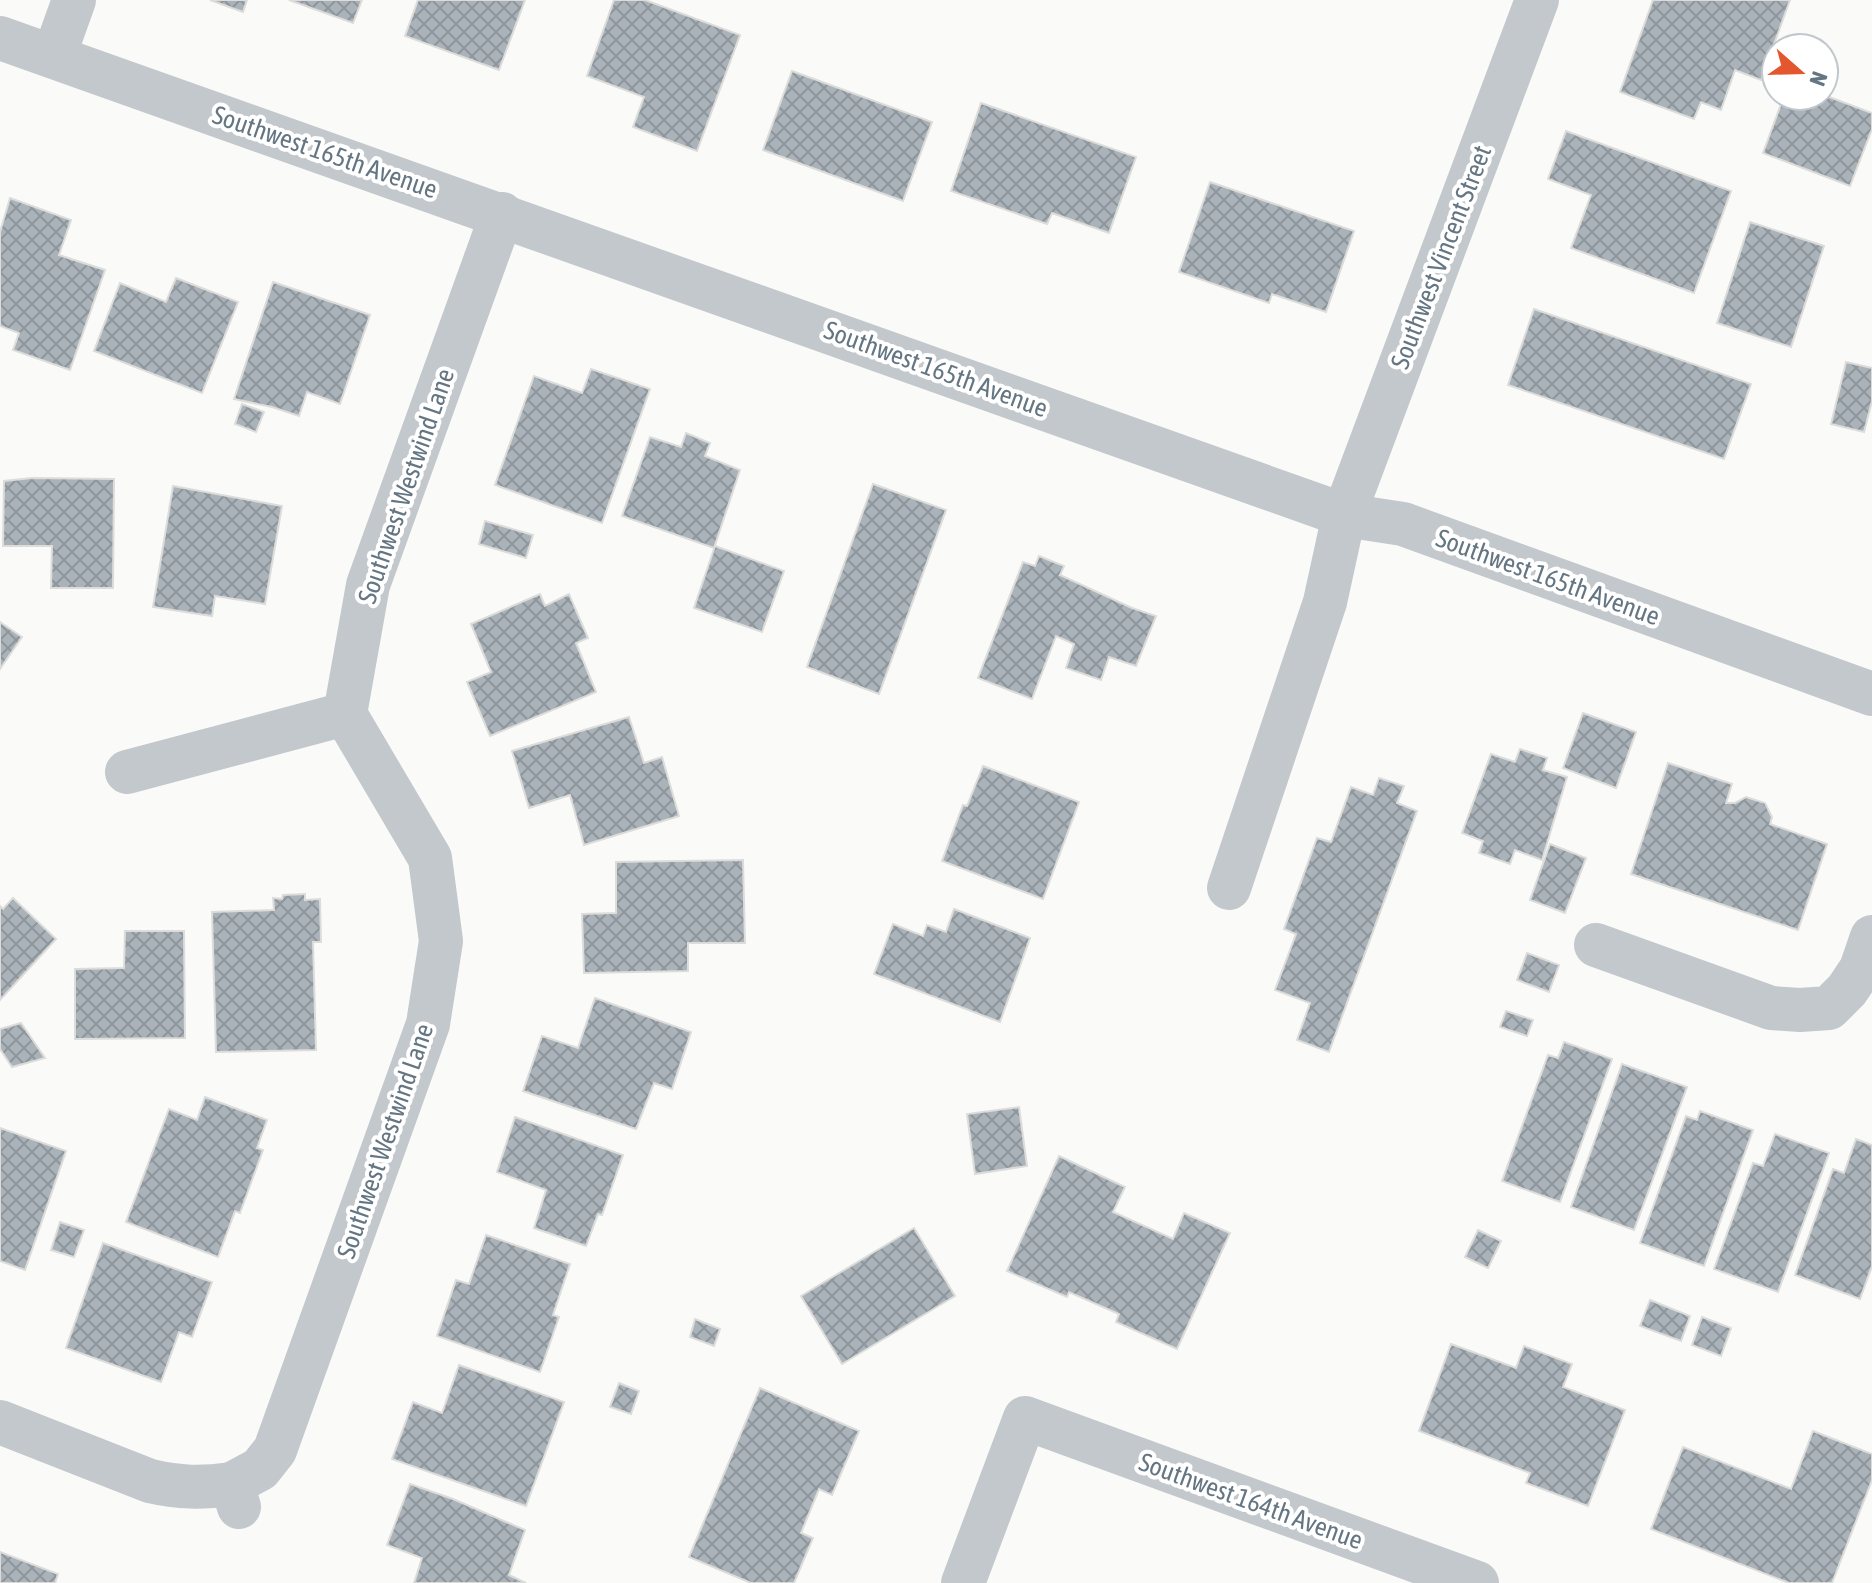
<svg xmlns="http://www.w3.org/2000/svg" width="1872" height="1583" font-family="'Asap Condensed',sans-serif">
	<defs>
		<pattern id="building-cross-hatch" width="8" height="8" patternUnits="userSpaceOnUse" patternTransform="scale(2)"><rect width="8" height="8" fill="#aab3b9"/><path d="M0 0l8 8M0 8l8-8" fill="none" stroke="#8e969c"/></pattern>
	</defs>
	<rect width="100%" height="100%" fill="#fafaf8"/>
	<g fill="url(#building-cross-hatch)" stroke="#dcdcda" stroke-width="2">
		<polygon points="210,0 247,0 243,12"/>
		<polygon points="289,0 362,0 353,23"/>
		<polygon points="418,0 525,0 499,70 405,36"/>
		<polygon points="614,0 645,0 740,35 697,151 633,127 644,97 587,76"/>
		<polygon points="1653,0 1790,0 1761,80 1735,70 1721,110 1701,102 1694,119 1620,92"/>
		<polygon points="792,71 932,122 903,201 763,150"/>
		<polygon points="1824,95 1872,113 1872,129 1850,186 1763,153 1784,96 1824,96"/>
		<polygon points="981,103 1136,157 1109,233 1052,213 1047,224 951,191"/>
		<polygon points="1566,131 1731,191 1694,293 1571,248 1591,195 1548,179"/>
		<polygon points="1210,182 1354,231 1326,312 1272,294 1269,303 1179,272"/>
		<polygon points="10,198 71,220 59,255 105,270 70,370 13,350 19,333 0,326 0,232"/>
		<polygon points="1750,222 1824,246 1791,347 1717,323"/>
		<polygon points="176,278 238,302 202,393 94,351 120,283 166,302"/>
		<polygon points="273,282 370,315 340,404 307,392 299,416 272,407 234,399"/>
		<polygon points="1534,309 1751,384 1724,459 1508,385"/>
		<polygon points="1846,362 1872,368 1872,401 1864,432 1831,424"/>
		<polygon points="591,369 650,389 602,523 495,485 534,376 582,393"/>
		<polygon points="242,404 264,412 256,432 235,424"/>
		<polygon points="686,433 710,443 705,456 740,470 714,548 622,516 650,437 681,447"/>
		<polygon points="32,478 114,479 113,588 51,588 52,546 3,546 4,481"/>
		<polygon points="873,484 946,510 879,694 807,667"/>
		<polygon points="173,486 282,506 265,604 215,596 212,616 153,607"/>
		<polygon points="485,521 533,535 526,558 479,544"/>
		<polygon points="715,546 784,571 762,632 694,608"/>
		<polygon points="1039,556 1064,566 1060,575 1132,608 1156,616 1136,666 1109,657 1101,680 1066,668 1074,644 1056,636 1032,699 978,678 1023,562 1035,566"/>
		<polygon points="540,594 545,606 569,594 588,638 576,643 596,692 490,736 467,682 491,672 471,624"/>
		<polygon points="0,622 22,637 0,669"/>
		<polygon points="1583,713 1636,732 1616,788 1563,768"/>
		<polygon points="629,717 644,763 662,757 679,816 584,845 570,795 529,808 512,751"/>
		<polygon points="1520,749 1547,758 1543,770 1567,777 1542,860 1515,850 1510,864 1479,853 1483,841 1462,833 1491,754 1515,762"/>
		<polygon points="1668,763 1732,784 1726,803 1735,803 1746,797 1765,803 1772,817 1770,824 1827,844 1798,930 1631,874"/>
		<polygon points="983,766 1079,802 1043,899 942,861 963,805 967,806"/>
		<polygon points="1379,778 1404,786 1397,803 1417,811 1329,1052 1297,1040 1310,1003 1275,990 1296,934 1284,929 1317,838 1331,842 1351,787 1373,795"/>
		<polygon points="1550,844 1586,858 1565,913 1530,900"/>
		<polygon points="743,860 745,943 688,943 688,971 584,973 582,914 616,913 616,862"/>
		<polygon points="305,894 305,900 320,899 321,942 313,942 316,1050 216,1052 212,912 274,910 273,898 282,899 283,895"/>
		<polygon points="13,898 56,939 0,1000 0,906 3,909"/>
		<polygon points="954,909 1030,938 1000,1022 874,974 893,924 923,936 927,925 946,932"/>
		<polygon points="125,931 184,931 185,1038 75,1039 75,969 124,968"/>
		<polygon points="1527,953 1559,965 1549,992 1517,980"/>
		<polygon points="595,998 691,1032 672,1089 654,1083 636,1129 523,1091 542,1036 578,1048"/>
		<polygon points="1506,1011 1533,1020 1527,1036 1500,1027"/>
		<polygon points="21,1023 45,1058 12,1067 0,1049 0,1029"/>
		<polygon points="1564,1042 1612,1059 1560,1202 1502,1181 1548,1055 1558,1058"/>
		<polygon points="1622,1064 1687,1087 1634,1230 1571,1207"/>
		<polygon points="205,1097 267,1120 257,1148 263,1150 240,1213 235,1211 218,1257 126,1222 169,1109 197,1120"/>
		<polygon points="1019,1107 1027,1166 975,1174 967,1114"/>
		<polygon points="1700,1111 1753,1130 1704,1266 1640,1243 1686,1116 1697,1120"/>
		<polygon points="515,1117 623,1155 602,1215 598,1214 586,1246 534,1228 546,1190 497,1172"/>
		<polygon points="0,1128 66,1151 25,1270 0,1261"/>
		<polygon points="1775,1134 1829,1153 1778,1292 1714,1269 1753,1163 1763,1166"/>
		<polygon points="1856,1139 1872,1145 1872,1266 1860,1299 1795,1275 1833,1169 1844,1173"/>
		<polygon points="1059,1156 1125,1187 1113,1212 1173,1239 1184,1213 1230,1233 1177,1349 1116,1322 1119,1314 1069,1292 1067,1297 1007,1271"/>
		<polygon points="60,1222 84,1230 74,1257 51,1250"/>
		<polygon points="914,1228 955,1296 842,1364 801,1296"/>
		<polygon points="1478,1230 1501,1241 1488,1268 1465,1257"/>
		<polygon points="486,1235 570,1264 553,1315 559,1317 540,1372 437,1336 456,1280 469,1284"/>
		<polygon points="103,1243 212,1282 192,1337 179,1332 161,1382 66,1348"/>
		<polygon points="1650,1300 1690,1316 1681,1341 1640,1326"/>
		<polygon points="1702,1317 1731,1328 1721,1356 1692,1345"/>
		<polygon points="695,1319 720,1329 714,1346 690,1337"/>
		<polygon points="1451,1344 1516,1368 1524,1346 1572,1364 1563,1387 1625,1410 1588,1506 1526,1483 1530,1473 1419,1431"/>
		<polygon points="459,1365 564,1402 526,1506 392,1459 413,1402 442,1413"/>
		<polygon points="619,1383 639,1391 631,1414 610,1407"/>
		<polygon points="760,1388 859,1431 832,1495 819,1489 801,1533 813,1538 794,1583 751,1583 689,1557"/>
		<polygon points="1813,1431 1872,1454 1872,1480 1832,1583 1789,1583 1651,1529 1683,1447 1791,1489"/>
		<polygon points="410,1484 453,1499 525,1530 509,1575 526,1583 414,1583 422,1558 387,1545"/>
		<polygon points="0,1552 58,1574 55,1583 0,1583"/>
	</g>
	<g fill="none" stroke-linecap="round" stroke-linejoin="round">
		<g stroke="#c3c8cc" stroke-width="44">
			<polyline points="0,38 1344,515 1403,524 1872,694"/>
			<polyline points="54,56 74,0"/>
			<polyline points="127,772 345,714"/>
			<polyline points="1229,888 1325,602 1344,515 1537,0"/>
			<polyline points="1596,945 1771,1008 1800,1010 1829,1008 1847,990 1861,969 1872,937"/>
			<path d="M0 1422 150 1481C180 1488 202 1488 232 1484"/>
			<polyline points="239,1507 232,1484 260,1469 275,1450 428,1024 441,941 430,858 345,714 368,585 502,214"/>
			<polyline points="963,1583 1025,1418 1477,1583"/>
		</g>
	</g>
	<g text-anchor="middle" stroke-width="8" stroke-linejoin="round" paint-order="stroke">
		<g font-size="26" fill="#657683" stroke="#fff">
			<text transform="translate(325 152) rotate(19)" y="9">Southwest 165th Avenue</text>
			<text transform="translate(1441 257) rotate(-69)" y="9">Southwest Vincent Street</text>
			<text transform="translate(936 369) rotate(20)" y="9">Southwest 165th Avenue</text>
			<text transform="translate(406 486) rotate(-71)" y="9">Southwest Westwind Lane</text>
			<text transform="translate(1548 577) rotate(20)" y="9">Southwest 165th Avenue</text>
			<text transform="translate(385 1141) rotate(-71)" y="9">Southwest Westwind Lane</text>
			<text transform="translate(1251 1501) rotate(20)" y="9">Southwest 164th Avenue</text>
		</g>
	</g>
	<g transform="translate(1800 72) rotate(110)"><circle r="38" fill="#ffffff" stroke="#c1c8cd" stroke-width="2"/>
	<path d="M0-6L14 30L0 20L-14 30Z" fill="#e4572e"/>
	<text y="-12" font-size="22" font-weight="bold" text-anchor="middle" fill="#657683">N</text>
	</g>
</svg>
